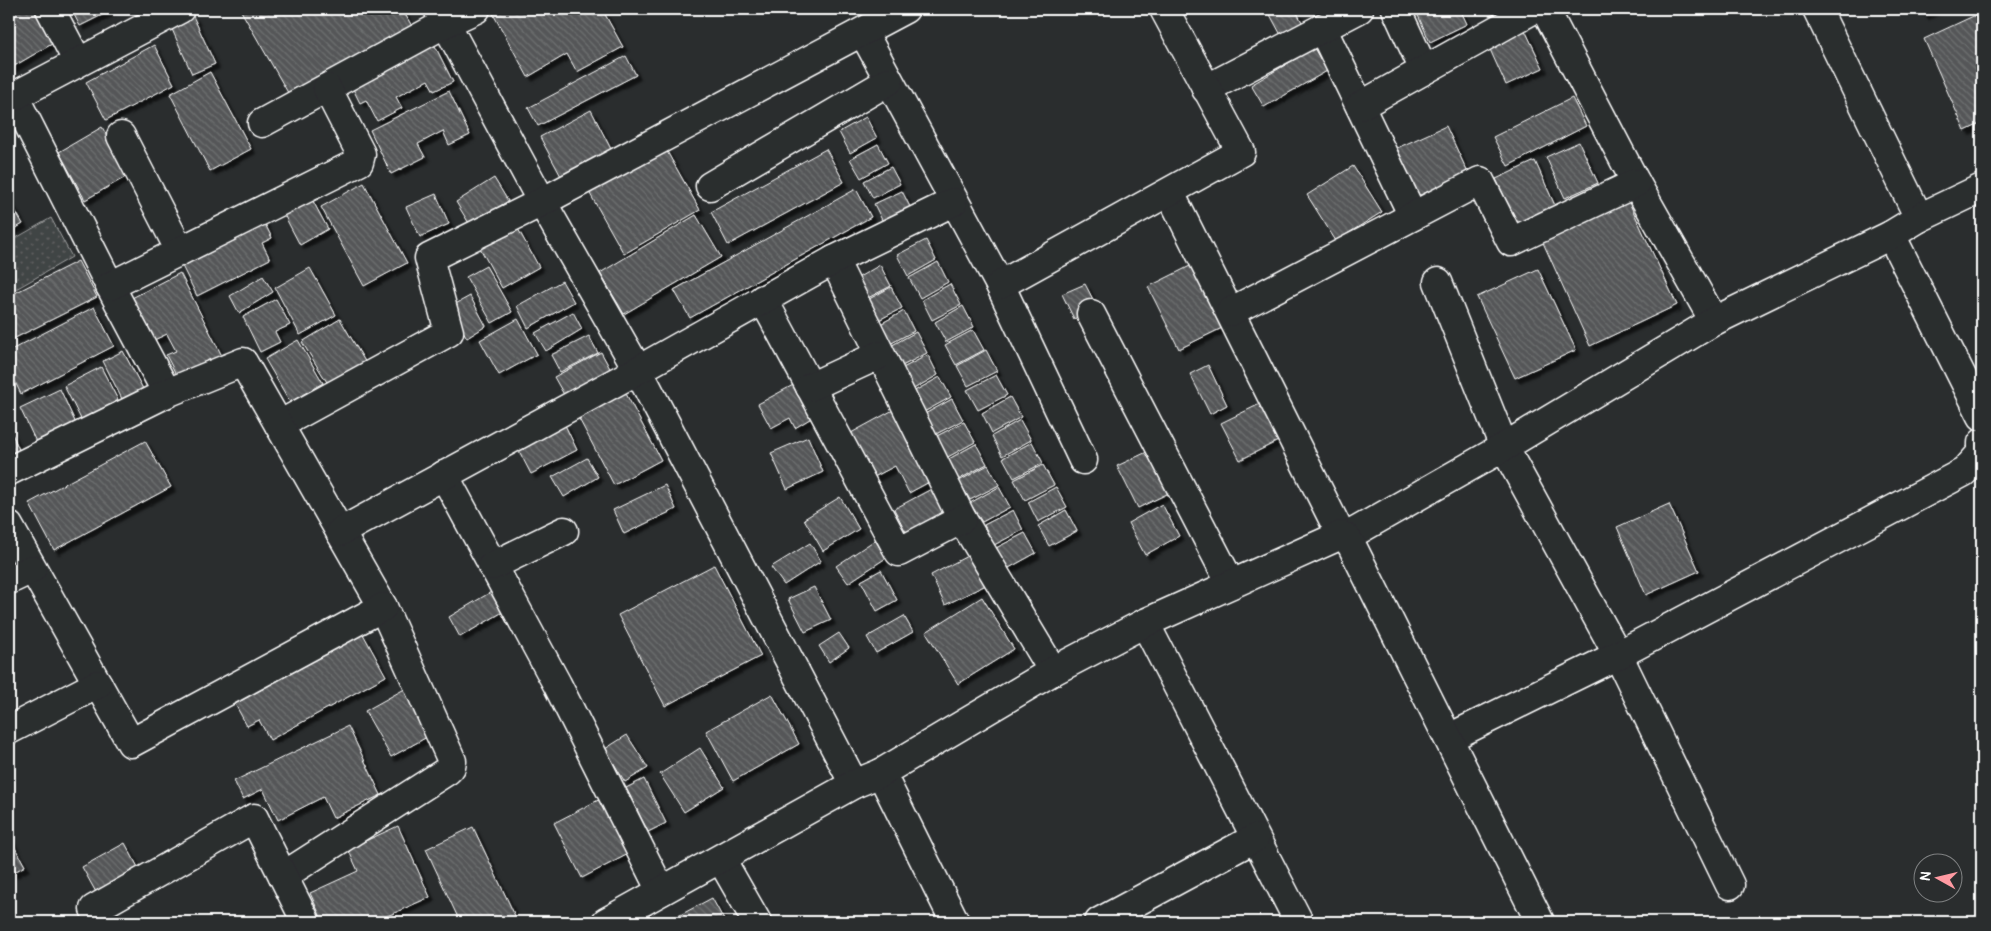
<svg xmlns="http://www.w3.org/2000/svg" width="1991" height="931" font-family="Pangolin,sans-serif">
	<defs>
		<pattern id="garden-dots" width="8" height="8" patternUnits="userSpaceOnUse" patternTransform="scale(1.25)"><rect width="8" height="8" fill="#414445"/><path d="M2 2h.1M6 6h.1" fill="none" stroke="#5e6061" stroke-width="1.8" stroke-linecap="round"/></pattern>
		<pattern id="building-back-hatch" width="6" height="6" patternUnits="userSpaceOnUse" patternTransform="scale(1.25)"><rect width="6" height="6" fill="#555758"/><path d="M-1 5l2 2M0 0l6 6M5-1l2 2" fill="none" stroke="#6e7071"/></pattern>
		<filter id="shadow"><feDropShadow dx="4.5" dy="4.5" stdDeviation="1" flood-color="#0009"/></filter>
	</defs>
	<rect width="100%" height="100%" fill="#2a2d2e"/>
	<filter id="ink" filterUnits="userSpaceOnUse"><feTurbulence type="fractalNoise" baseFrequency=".02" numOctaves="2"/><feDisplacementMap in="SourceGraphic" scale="10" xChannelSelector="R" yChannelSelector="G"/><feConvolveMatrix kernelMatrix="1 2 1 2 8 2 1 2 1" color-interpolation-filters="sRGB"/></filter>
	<g filter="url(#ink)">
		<polygon fill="url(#garden-dots)" stroke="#a0a2a2" points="51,218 72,257 9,293 9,242"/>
		<g fill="url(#building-back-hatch)" stroke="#fff" filter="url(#shadow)">
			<polygon points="9,9 38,9 57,41 9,69"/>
			<polygon points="71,9 114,9 80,26"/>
			<polygon points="240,9 402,9 413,28 291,98"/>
			<polygon points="498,9 602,9 623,47 577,72 567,54 528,77 492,12"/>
			<polygon points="1267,9 1295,9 1303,24 1281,35"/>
			<polygon points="1415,9 1460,9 1467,24 1430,42"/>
			<polygon points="1920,9 1936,9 1924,15"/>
			<polygon points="1982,12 1982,123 1965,131 1924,39"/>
			<polygon points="193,16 215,64 192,74 171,27"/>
			<polygon points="1524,28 1543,68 1506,85 1488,45"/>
			<polygon points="431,38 453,82 434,91 428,80 396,97 402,108 377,121 366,100 360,103 349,81"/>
			<polygon points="154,45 174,84 106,120 86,82"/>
			<polygon points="1314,48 1327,71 1264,107 1251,85"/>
			<polygon points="626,56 636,75 538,126 528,108"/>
			<polygon points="210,72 251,149 210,171 170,94"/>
			<polygon points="449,91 470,135 449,145 443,131 418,144 425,157 391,174 370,130"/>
			<polygon points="1572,98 1586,126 1508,166 1493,137"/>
			<polygon points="591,110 613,153 563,180 540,137"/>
			<polygon points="866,117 877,138 850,153 839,132"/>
			<polygon points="1446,126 1468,173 1418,196 1397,148"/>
			<polygon points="102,127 129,175 85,200 59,152"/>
			<polygon points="1579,142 1598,183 1565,198 1546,157"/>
			<polygon points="878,144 888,163 861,178 850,159"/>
			<polygon points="665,148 700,210 624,254 589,192"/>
			<polygon points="826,149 844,182 728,245 711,212"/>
			<polygon points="1535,161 1557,210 1519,228 1496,179"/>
			<polygon points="1353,166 1382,212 1336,241 1307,195"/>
			<polygon points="891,167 900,184 873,198 864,181"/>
			<polygon points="494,178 508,201 470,225 456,202"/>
			<polygon points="364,183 407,263 364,286 321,207"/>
			<polygon points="856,189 871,217 690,318 674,290"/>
			<polygon points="902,191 911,209 883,222 874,204"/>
			<polygon points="308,192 328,229 300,245 280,207"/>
			<polygon points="436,194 449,224 420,237 406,207"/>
			<polygon points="1626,196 1677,305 1590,346 1540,236"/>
			<polygon points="9,200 23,224 9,232"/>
			<polygon points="259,212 272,238 262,243 270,259 197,296 176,254"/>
			<polygon points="696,215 721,257 624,314 600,273"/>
			<polygon points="517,227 539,267 502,288 480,248"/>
			<polygon points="926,240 936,260 908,276 897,255"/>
			<polygon points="78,261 97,297 13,339 9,331 9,296"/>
			<polygon points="938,262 948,282 920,298 909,278"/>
			<polygon points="1194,264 1224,327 1179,349 1148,287"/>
			<polygon points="880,265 891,286 862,301 852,281"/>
			<polygon points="486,266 512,312 492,323 466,277"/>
			<polygon points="310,268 336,315 300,335 275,288"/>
			<polygon points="1538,269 1576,350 1515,378 1477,297"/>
			<polygon points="180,273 226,364 177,376 166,355 176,351 167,334 152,341 130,299"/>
			<polygon points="263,276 273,292 239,313 230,296"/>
			<polygon points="562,281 574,302 528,328 517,306"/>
			<polygon points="950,284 961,305 932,320 922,300"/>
			<polygon points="1085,284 1097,307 1074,319 1062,294"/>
			<polygon points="891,287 902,308 873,323 862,303"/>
			<polygon points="470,296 486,326 467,338 450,307"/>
			<polygon points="276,299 290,325 275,332 280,342 260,352 243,317"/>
			<polygon points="963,306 974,327 946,342 935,322"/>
			<polygon points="94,307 114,346 21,394 9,370 9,351"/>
			<polygon points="904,311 914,331 886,346 875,327"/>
			<polygon points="573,312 582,329 546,351 535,333"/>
			<polygon points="340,319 367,365 330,387 302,342"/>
			<polygon points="518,319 537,354 499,375 480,340"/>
			<polygon points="973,330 984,350 956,365 945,345"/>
			<polygon points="916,332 927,353 898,368 887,348"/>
			<polygon points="589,336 598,353 560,372 551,355"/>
			<polygon points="298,340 323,383 290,402 265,359"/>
			<polygon points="986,350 997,371 968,386 957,366"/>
			<polygon points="123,351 143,389 122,399 103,361"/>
			<polygon points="601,352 614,376 567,400 554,377"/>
			<polygon points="928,355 938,375 910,391 899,370"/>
			<polygon points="1208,365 1227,405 1210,414 1190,374"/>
			<polygon points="101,367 120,404 83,423 64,386"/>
			<polygon points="996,375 1007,395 978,410 967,390"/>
			<polygon points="940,377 951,397 922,413 911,393"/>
			<polygon points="795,384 813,417 795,428 790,418 771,428 758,404"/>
			<polygon points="60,389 77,426 37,444 20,408"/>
			<polygon points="624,390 661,460 614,485 577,415"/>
			<polygon points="1010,397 1021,417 992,433 982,413"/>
			<polygon points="952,399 963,420 934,435 923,415"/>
			<polygon points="1264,402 1282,439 1240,460 1221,423"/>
			<polygon points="895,409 933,480 909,493 895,466 874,477 851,433"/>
			<polygon points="1020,420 1031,440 1002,456 992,436"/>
			<polygon points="964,422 975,442 946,458 935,437"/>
			<polygon points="564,423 577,450 531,474 517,447"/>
			<polygon points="9,427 21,454 9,460"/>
			<polygon points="808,437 823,472 787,489 771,453"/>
			<polygon points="145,441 171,487 54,550 29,503"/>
			<polygon points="1032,442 1043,463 1014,478 1003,458"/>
			<polygon points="976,444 987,464 958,480 947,460"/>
			<polygon points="1149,451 1169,493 1138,508 1117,466"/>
			<polygon points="587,458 598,477 564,497 552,477"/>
			<polygon points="988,465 999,485 970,500 959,481"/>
			<polygon points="1043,465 1054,485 1025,500 1014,480"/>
			<polygon points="665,485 676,509 624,534 613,510"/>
			<polygon points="937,486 951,512 907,534 894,509"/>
			<polygon points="999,487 1010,507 982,522 970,503"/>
			<polygon points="1056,487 1067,507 1038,522 1028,502"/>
			<polygon points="840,497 859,529 823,551 804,519"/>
			<polygon points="1162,504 1179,536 1145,555 1128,523"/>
			<polygon points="1669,504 1699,571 1646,595 1617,527"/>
			<polygon points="1013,510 1023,530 994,545 984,525"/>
			<polygon points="1066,510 1077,531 1049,546 1038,526"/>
			<polygon points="1025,533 1036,553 1007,569 996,548"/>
			<polygon points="875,540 886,558 848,583 836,566"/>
			<polygon points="810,543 821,561 784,585 771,567"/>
			<polygon points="973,553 988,584 945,605 931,575"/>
			<polygon points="714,565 761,656 665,706 618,615"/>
			<polygon points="881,570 897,600 877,611 861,581"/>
			<polygon points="814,587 831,620 805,632 788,599"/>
			<polygon points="496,589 508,609 460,637 449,617"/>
			<polygon points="982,597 1014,649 958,684 926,632"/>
			<polygon points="904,616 913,632 876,653 867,637"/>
			<polygon points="839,633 849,648 829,662 819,646"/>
			<polygon points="363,634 386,676 270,740 259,720 247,726 235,704"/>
			<polygon points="410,686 436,732 391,757 365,711"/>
			<polygon points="772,694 799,744 733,781 706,731"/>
			<polygon points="348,726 381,795 333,818 323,797 278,820 263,789 243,799 234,781"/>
			<polygon points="627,735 648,768 625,782 605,749"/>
			<polygon points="700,748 724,787 684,812 660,774"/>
			<polygon points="644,779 666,823 648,832 626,788"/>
			<polygon points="610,794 638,849 582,878 554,823"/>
			<polygon points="398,826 430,897 374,922 323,922 310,893 358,871 348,849"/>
			<polygon points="473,827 517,920 512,922 460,922 426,849"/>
			<polygon points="9,837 25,866 9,875"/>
			<polygon points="125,843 140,871 97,894 82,867"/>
			<polygon points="712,898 725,922 670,922 669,921"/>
		</g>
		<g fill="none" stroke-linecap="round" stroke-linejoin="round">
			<g stroke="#fff" stroke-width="31">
				<g id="minor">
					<polyline points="50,9 78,62"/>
					<polyline points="438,9 542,202 638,370 854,784"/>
					<polyline points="1396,9 1424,70"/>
					<polyline points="1545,9 1636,183 1714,321"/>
					<polyline points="1817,9 1919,218"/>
					<polyline points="1322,28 1413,216"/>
					<polyline points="863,32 1000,285 1083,460"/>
					<polyline points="1206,89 1359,9"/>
					<polyline points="14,96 110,286 167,393"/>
					<polyline points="9,99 180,9"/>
					<polyline points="1360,106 1534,9"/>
					<polyline points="262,123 446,23 476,9"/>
					<polyline points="121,136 180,251"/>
					<polyline points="710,186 889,81"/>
					<polyline points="1170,193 1341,535"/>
					<polyline points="1891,235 1982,416"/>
					<polyline points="834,260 962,519 1053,671"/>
					<polyline points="1438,282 1504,447 1618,655 1730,885"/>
					<polyline points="1000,285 1241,152 1164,9"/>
					<polyline points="110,286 359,162 361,154 327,88"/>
					<polyline points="763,299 899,552 962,519"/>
					<polyline points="1230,312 1480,181 1511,242 1636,183"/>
					<polyline points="1091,314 1231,584"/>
					<polyline points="810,387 879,355"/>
					<polyline points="279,425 449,332 429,258 542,202 905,9"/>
					<polyline points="9,471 167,393 243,362 383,607 452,761 451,767 447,771 283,876"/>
					<polyline points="444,475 557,684 661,891"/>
					<polyline points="9,526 131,743 383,607"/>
					<polyline points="340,532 638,370 834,260 953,202"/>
					<polyline points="1346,537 1504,447 1714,321 1891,235 1919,218 1982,188"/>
					<polyline points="492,566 564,531"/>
					<polyline points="9,580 32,569"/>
					<polyline points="1145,623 1299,922"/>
					<polyline points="9,730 98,684"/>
					<polyline points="1449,738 1618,655 1964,472 1982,452 1982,443"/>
					<polyline points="881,773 955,922"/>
					<polyline points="721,859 757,922"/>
					<polyline points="94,909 254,818 306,922"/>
					<polyline points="1099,922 1255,838"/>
				</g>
			</g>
			<g stroke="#fff" stroke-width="31">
				<polyline id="tertiary" points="606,922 854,784 881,773 1053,671 1145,623 1341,535 1346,537 1352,546 1540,922"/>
			</g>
			<use href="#minor" stroke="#2a2d2e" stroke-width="28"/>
			<use href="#tertiary" stroke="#2a2d2e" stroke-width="28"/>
		</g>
	</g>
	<rect width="1991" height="931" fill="none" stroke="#2a2d2e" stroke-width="30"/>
	<rect x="15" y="15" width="1961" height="901" fill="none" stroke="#fff" stroke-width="2" filter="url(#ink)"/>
	<g transform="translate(1938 878) rotate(278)"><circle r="24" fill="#2a2d2e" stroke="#7f8182"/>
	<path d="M0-4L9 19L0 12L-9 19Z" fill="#ff9aa2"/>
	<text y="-8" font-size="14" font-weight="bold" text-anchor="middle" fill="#ffffff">N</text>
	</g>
</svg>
